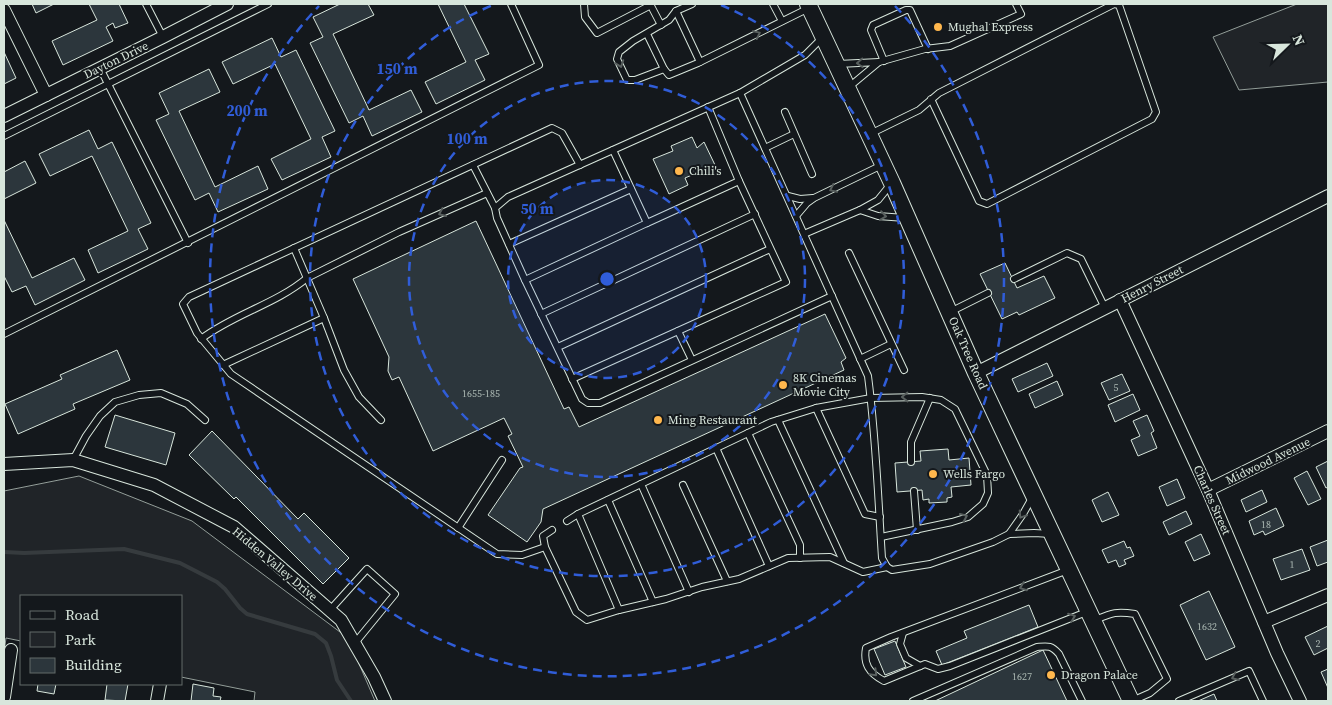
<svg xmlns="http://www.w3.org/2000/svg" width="1332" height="705" font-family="'Source Serif 4',serif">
	<rect width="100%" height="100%" fill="#14181c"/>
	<g fill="#202428" stroke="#939e99">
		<polygon points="1297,4 1328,4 1328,82 1239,90 1213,37"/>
		<polygon points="79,476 192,521 348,638 375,701 254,701 255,692 181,677 181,596 21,596 21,641 6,638 4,653 4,491"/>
	</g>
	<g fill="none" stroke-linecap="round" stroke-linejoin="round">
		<polyline stroke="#363b3e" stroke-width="4" points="4,552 24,553 124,549 180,563 217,582 225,589 240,608 247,614 315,634 326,643 331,656 337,680 351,701"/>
	</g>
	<g fill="#2c363c" stroke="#d8e6dc">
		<polygon points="32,4 54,4 36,13"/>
		<polygon points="89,4 119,4 128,23 115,28 113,23 106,27 113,41 63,65 52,41 97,20"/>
		<polygon points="340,4 368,4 374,15 333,34 369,110 411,90 422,112 372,136 363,116 349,123 310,43 323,37 313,17"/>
		<polygon points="438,4 464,4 489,54 475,60 485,80 436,104 425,82 466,62"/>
		<polygon points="272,38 281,57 296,50 335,131 322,137 331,157 282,180 271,159 311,139 275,64 233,84 222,62"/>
		<polygon points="4,52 16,78 4,84"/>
		<polygon points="209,69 220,92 179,111 215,187 258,166 268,189 218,212 209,193 195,200 156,120 169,114 159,93"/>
		<polygon points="89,130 98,149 112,142 151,223 138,229 148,249 98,273 88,250 128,231 92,156 50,176 39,154"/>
		<polygon points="692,137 697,148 704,142 715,165 685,178 688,185 669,194 653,159 673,151 671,146"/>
		<polygon points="25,161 36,183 4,199 4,172"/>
		<polygon points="4,220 32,278 74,258 85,280 35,305 26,286 12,292 4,276"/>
		<polygon points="476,221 564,409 569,407 579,427 825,314 846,358 841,362 844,370 543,509 541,522 527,542 488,515 520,468 523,467 508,436 512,434 504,418 433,451 399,377 392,380 388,371 389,357 353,279"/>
		<polygon points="1005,263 1017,288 1044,276 1055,298 1019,315 1017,312 1002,319 980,274"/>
		<polygon points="117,350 130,380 73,404 75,409 18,434 5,404 62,379 60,375"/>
		<polygon points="1047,363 1053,376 1018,392 1012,379"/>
		<polygon points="1122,374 1130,391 1109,400 1101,383"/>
		<polygon points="1057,381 1063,395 1035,408 1029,394"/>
		<polygon points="1133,394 1140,410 1115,422 1108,405"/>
		<polygon points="115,415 175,433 166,465 105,447"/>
		<polygon points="1147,415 1154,431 1151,433 1157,448 1138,456 1131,440 1140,436 1133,421"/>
		<polygon points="212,431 298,519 304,513 349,558 323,584 236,497 234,499 189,455"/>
		<polygon points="948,449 949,460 969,458 971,485 951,487 952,497 947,498 947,502 929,503 929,499 923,500 922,490 897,492 895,463 921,461 920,451"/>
		<polygon points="1328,461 1328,487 1326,488 1316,467"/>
		<polygon points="1307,471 1321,499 1308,505 1294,478"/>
		<polygon points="1177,479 1185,498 1167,506 1159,487"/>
		<polygon points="1262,490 1267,502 1246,512 1241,500"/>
		<polygon points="1108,492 1119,515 1102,522 1092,500"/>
		<polygon points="1276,508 1284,526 1265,535 1263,531 1254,535 1249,521"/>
		<polygon points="1186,511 1192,524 1169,535 1163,522"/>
		<polygon points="1201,534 1210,554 1194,561 1185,542"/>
		<polygon points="1328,540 1328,562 1317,566 1310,547"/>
		<polygon points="1124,541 1127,548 1130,547 1134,556 1124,560 1126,564 1119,567 1116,560 1108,563 1102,550"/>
		<polygon points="1302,549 1310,570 1281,580 1273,559"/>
		<polygon points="1209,591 1235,647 1206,660 1180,605"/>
		<polygon points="1029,605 1038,627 942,665 936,651 967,638 964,631"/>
		<polygon points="1328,626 1328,648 1314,655 1305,637"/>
		<polygon points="895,641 906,667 885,675 874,649"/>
		<polygon points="1043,650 1067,701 935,701"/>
		<polygon points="1328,669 1328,688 1321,672"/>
		<polygon points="38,684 56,684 54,694 37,691"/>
		<polygon points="107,684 128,684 125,701 105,700"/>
		<polygon points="193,684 214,688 213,696 221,697 220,701 191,701"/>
		<polygon points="1214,694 1217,701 1198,701"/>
	</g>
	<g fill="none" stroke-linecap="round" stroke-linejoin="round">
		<g stroke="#d8e6dc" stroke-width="8">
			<g id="lane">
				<polyline points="146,4 163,37"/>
				<polyline points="584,4 585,17 597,33 651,5"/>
				<polyline points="650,4 661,25"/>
				<polyline points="692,4 676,11 669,20 633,41 619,52 617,59 627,80 635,80 664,69 669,75 698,63 809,8"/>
				<polyline points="773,4 782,21"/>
				<polyline points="676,11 700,62"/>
				<polyline points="647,34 664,69"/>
				<polyline points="823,37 805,55 740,93 508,197 495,208 497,218 525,280 582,399 588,403 600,403 832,296"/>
				<polyline points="884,61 871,30 873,25 906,10 910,10 928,49"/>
				<polyline points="879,62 925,49 950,46 1021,14 1016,4"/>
				<polyline points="838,64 879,62 849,87"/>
				<polyline points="100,68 188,243"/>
				<path d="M740 93 868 376C876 437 878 497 882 558L887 567 892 570 930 564 993 542 1009 534 1034 533 1051 534"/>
				<polyline points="785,112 812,174"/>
				<polyline points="870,134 919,110 939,93 1114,4 1119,5 1156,112 1152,119 987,204 979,201 931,99"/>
				<polyline points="4,136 268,4"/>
				<polyline points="765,148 794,134"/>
				<polyline points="613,150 647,223 739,181 708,107"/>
				<polyline points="473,165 495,208"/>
				<polyline points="788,196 800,199 813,198"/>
				<polyline points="860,210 878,200 891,184"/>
				<polyline points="796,216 807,203 814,198 882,165"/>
				<polyline points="804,234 860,210 878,216 905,218"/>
				<polyline points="509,244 631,189"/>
				<polyline points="294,248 324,318 344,370 359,397 381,420"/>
				<polyline points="849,253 904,370"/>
				<polyline points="1014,279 1067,253 1081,259 1105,308"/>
				<polyline points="525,280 647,223"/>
				<polyline points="950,312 988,293"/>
				<polyline points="541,314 755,214"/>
				<polyline points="4,334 539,65 511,4"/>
				<path d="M201 339C234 314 276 304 307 278L399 232 487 193"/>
				<polyline points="558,347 770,249"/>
				<polyline points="860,359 891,344"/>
				<polyline points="692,360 678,331 786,282 739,181"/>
				<polyline points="223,365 324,318"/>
				<polyline points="572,379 678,331"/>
				<polyline points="816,408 865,514 880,517"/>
				<polyline points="778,420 844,563"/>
				<polyline points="748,433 800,545 800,558"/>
				<polyline points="716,448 769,566"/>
				<polyline points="73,460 86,436 100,416 115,402 139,395 161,393 187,404 205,420"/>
				<polyline points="911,462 911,442 930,398"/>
				<polyline points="641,484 689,592"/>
				<polyline points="683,485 727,581"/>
				<polyline points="914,491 917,530"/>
				<polyline points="608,500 653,602"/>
				<polyline points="578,514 619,610"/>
				<polyline points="567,521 578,514 771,422 816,408 871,398 922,397 941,400 955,409 987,475 988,493 983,504 968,517 952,522 881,537"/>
				<polyline points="458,528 502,460"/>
				<polyline points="552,530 543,536 545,547 576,612 587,620 619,610 666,599 702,587 739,579 788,558 830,557 863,572 887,567"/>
				<polyline points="1009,534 1023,514 1032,498"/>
				<polyline points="545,547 522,555 497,554 231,374 197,333 183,304 189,297 552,128 562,133 580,165"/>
				<path d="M1068 570 891 637 866 648C863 664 869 673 884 681L925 664 938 669 950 666 1089 611"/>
				<polyline points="330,610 367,569 395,594 355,643"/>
				<path d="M1095 620C1112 613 1116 611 1135 614L1167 679 1150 693 1132 701"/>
				<polyline points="903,633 900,644 906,658 920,666"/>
				<path d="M913 701 1037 647C1048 646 1051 645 1059 654L1082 701"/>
				<polyline points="1179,701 1249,671 1263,701"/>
			</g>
		</g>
		<g stroke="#d8e6dc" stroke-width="14">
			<g id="street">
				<polyline points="4,10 46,95"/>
				<polyline points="4,116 163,37 227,4"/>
				<polyline points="1120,300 1208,490 1277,653 1300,701"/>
				<polyline points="976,373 1328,196"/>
				<polyline points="4,464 73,460 154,485 234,527 341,620 374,677 385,701"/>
				<polyline points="1208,490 1328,431"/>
				<polyline points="1264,622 1328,595"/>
				<polyline points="4,697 11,650"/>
				<polyline points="157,701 160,684"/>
			</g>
		</g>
		<g stroke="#d8e6dc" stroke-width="18">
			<polyline id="secondary" points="808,4 892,183 976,373 1131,701"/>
		</g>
		<use href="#lane" stroke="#14181c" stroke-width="6"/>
		<use href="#street" stroke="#14181c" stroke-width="12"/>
		<use href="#secondary" stroke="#14181c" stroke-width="16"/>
	</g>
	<defs><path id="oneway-chevron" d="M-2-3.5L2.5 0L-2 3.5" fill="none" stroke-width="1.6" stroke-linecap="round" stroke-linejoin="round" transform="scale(1.25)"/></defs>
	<g stroke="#59605f">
		<use href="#oneway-chevron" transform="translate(757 34) rotate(-26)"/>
		<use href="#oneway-chevron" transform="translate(860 63) rotate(177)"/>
		<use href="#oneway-chevron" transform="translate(620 64) rotate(70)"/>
		<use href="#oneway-chevron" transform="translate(833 189) rotate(154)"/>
		<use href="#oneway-chevron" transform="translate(442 213) rotate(156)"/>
		<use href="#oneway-chevron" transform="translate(883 216) rotate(8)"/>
		<use href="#oneway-chevron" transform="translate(905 397) rotate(179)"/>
		<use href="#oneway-chevron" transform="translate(1022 515) rotate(123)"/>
		<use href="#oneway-chevron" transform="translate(964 517) rotate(-24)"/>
		<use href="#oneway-chevron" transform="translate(1023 587) rotate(159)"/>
		<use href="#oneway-chevron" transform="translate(1072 617) rotate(-21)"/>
		<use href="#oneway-chevron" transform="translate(874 673) rotate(45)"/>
		<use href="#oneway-chevron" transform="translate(1235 677) rotate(157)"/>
	</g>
	<circle cx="607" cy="279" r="99" fill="#305dd8" fill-opacity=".12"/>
	<g fill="none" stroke="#305dd8" stroke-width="2.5" stroke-dasharray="9 6">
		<circle cx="607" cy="279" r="99"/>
		<circle cx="607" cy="279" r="198"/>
		<path d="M721 5A297 297 0 1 1 493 5"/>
		<path d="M895 6A397 397 0 1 1 319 6"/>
	</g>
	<g fill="#ffb74d" stroke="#14181c" stroke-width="2">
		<circle cx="938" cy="27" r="5"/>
		<circle cx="679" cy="171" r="5"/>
		<circle cx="783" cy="385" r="5"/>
		<circle cx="658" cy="420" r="5"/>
		<circle cx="933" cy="474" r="5"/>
		<circle cx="1051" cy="675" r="5"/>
	</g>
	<g text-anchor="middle" stroke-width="4" stroke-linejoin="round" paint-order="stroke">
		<g font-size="10" fill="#adbab4">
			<text x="1116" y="391">5</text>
			<text x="481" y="397">1655-185</text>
			<text x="1266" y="528">18</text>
			<text x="1292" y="568">1</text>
			<text x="1207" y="630">1632</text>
			<text x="1318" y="647">2</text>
			<text x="1022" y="680">1627</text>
		</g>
		<g font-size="12" fill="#d8e6dc" stroke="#14181c" text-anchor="start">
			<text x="948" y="31">Mughal Express</text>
			<text x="689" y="175">Chili's</text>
			<text x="793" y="382">8K Cinemas<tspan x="793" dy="14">Movie City</tspan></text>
			<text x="668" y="424">Ming Restaurant</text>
			<text x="943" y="478">Wells Fargo</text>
			<text x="1061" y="679">Dragon Palace</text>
		</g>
		<g font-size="12" fill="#d8e6dc" stroke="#14181c">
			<text transform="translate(116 60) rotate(-26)" y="4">Dayton Drive</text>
			<text transform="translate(1152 284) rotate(-27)" y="4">Henry Street</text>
			<text transform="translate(968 353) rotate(66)" y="4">Oak Tree Road</text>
			<text transform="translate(1268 461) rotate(-26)" y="4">Midwood Avenue</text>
			<text transform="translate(1212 500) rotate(66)" y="4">Charles Street</text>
			<text transform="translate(275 564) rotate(40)" y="4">Hidden Valley Drive</text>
		</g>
	</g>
	<circle cx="607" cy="279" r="8" fill="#305dd8" stroke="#14181c" stroke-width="2.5"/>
	<g font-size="15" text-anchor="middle" font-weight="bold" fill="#305dd8" stroke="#14181c" stroke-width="4" stroke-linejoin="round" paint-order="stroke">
		<text x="397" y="74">150 m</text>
		<text x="247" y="116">200 m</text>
		<text x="467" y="144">100 m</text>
		<text x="537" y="214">50 m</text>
	</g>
	<rect width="1332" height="705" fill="none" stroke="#d8e6dc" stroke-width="10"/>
	<rect x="20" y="595" width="162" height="90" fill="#14181c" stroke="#626a69"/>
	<rect x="30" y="611" width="25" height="8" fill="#14181c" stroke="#626a69"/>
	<text x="65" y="620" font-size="15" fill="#d8e6dc">Road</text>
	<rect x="30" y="632" width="25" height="15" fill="#202428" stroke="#626a69"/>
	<text x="65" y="645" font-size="15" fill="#d8e6dc">Park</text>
	<rect x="30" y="658" width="25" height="15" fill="#2c363c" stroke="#626a69"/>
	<text x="65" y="670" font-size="15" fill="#d8e6dc">Building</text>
	<g transform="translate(1287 45) rotate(67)" stroke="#14181c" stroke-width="4" paint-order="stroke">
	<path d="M0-4L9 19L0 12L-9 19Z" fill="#d8e6dc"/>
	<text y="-8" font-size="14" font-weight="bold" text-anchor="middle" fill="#d8e6dc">N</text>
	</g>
</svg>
